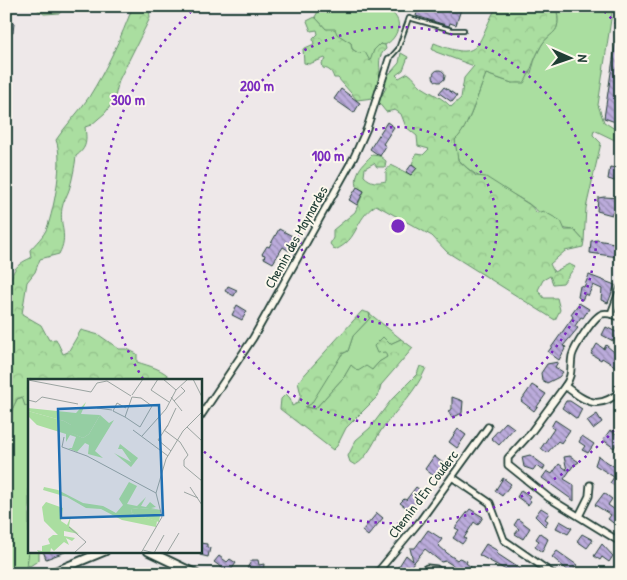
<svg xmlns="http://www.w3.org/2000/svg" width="627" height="580" font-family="'Patrick Hand',sans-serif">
	<defs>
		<pattern id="forest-crowns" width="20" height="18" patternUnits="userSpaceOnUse" patternTransform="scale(1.25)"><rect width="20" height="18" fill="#aadea0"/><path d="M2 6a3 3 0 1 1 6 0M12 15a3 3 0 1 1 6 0" fill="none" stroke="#92bf8a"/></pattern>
		<pattern id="building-back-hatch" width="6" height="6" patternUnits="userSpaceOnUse" patternTransform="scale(1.25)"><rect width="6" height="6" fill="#bbabdb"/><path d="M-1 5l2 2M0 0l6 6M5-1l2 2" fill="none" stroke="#978cb2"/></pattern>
	</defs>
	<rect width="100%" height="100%" fill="#eee8e9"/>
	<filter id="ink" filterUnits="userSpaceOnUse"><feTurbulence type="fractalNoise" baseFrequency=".02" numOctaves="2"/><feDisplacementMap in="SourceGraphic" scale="10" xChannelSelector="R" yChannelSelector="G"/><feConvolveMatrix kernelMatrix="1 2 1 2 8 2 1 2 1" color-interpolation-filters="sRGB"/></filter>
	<g filter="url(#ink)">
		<g fill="#aadea0" stroke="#648e6a">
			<path d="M321 6C338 6 364 3 380 6 389 8 401 18 398 28 396 36 392 41 385 45L380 44 374 50 371 62 352 49 351 43 326 29 315 17Z"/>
			<path d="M556 6H613L598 105 604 122 621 133V143L594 130 593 135 601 143 586 208 584 241 574 230C553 229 544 215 529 204 506 188 479 182 460 161 455 157 456 146 455 139 468 131 479 90 486 74L512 83 531 73C533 66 535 57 539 50 549 28 563 39 556 6Z"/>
			<polygon points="369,313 401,339 390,344 383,337 388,357 379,362 372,370 358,371 351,366 344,377 315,409 304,407 342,354 348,351 353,336 370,318"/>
			<polygon points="23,397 25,405 29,405 29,551 26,574 6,570 6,422 17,399"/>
		</g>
		<g fill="url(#forest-crowns)" stroke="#648e6a">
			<polygon points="32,6 63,6 60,13 44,14"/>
			<path d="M133 6H149L150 18 119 80 114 101 105 113 91 125 85 127C87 141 87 148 76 156 75 166 72 181 69 190 67 196 63 202 62 208 59 227 69 235 59 254L40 259 35 272 27 282 22 314 41 325 49 340 56 339 63 354 68 352 81 330 99 335 119 349H127L137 354V362C149 366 164 369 172 380H29V405L25 406 22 397 17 399 6 422V297L10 293C10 275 13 265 31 258L30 250C35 244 44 236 47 228 54 209 64 159 56 140 66 125 79 112 89 97 107 68 121 38 133 6Z"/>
			<path d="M497 6H556C563 39 549 28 539 50 533 61 531 72 524 83H512L486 74C479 90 468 130 455 140L458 160 476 176 486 177 530 205 537 213 543 211 561 221 565 230H574L584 241 583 247 565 251 550 264 554 272 569 264 575 267 563 283 553 284 550 276 543 280 538 290 544 298H557L560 310 555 320 447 252 432 236 376 205C353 220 360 239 335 250L330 244 333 238V230L355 212 364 191 357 187C354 172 362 165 372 155L380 156 386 161 385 167H377L374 163 365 168 364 176C371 183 377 183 386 181V171L391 165 411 175 417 168 412 164 416 154 423 155 429 149 418 146 417 136 406 127 401 114 395 110 386 112 378 102 386 88 384 80 399 63 401 53 408 57 403 70 396 75 399 78 408 73C414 77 417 83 422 87 433 94 443 98 451 107L461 98 464 78 474 66 436 52 432 49 434 43C484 63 475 44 497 6Z"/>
			<path d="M315 17 326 29H335L337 34 351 43 352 49 358 53 365 52 370 61 374 50 380 44 385 45 386 49C377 56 380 65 380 74 380 82 375 91 373 98L357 100 338 78H334C332 72 330 69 323 68L322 63 326 60 325 58 309 64 304 63 303 49 314 44 313 39 318 34 317 30 311 31 307 21Z"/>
			<polygon points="362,311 369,313 370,318 353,336 348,351 342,354 311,404 305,407 315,409 344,377 351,365 358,371 366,366 372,370 379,362 387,357 385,352 377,353 374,346 383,337 390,344 401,339 413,348 381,385 378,396 346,428 337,446 333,450 280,409 281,399 286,394 290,398 292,406 298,403 301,395 298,382"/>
			<path d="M420 366 426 368C416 391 400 406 385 425 376 436 368 459 355 465L350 462 348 456 356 440 370 428 392 399 417 374Z"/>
			<polygon points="29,551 39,551 39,560 30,566 27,565"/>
		</g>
		<g fill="url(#building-back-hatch)" stroke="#1f3d34">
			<polygon points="419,6 462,6 456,25 450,23 449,26 416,16"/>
			<polygon points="6,22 14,23 13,33 6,32"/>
			<polygon points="618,27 621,28 621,67 616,105 621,106 621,124 604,118"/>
			<circle cx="439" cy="76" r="6"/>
			<polygon points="444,87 457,96 452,102 439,93"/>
			<polygon points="341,89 360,103 354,113 334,99"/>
			<polygon points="387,122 394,127 383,144 386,146 380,156 370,149"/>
			<polygon points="412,164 417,168 411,175 406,172"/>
			<polygon points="610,167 621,169 621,183 608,179"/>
			<polygon points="357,187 364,191 357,205 349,200"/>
			<polygon points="604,197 620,198 621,213 612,212 612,215 597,211 598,198"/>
			<polygon points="279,229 298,239 291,252 283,247 273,263 264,258 265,255 262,254 267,246 269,247"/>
			<polygon points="597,240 620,244 618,257 590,253 591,241"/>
			<polygon points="589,275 615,285 608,303 601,300 602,289 593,285 588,296 585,294 582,300 578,297 580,286 584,287"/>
			<polygon points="228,286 237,290 234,296 225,291"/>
			<polygon points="579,303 589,309 583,318 581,317 575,326 578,328 563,346 566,347 559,360 548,352 573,317 571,314"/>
			<polygon points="237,305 247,311 242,320 232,315"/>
			<polygon points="606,327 618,333 613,341 602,335"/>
			<polygon points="597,344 604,349 606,345 621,358 621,370 602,358 601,360 591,354"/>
			<polygon points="558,362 555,367 563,372 559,377 547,383 542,380 541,373 547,364"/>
			<polygon points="532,385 546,394 534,411 521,401"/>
			<polygon points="452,397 463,401 462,413 452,418 448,411 452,409"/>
			<polygon points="566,401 570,401 582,409 577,419 562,408"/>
			<polygon points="597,414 602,422 593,429 587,421"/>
			<polygon points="555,420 570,430 561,443 558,441 547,453 541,448 554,429 551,427"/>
			<polygon points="506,422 514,428 499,445 491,438"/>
			<polygon points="458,429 466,435 457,448 449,442"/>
			<polygon points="610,430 621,437 614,448 603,440"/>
			<polygon points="582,436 594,444 588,453 582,450 585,446 579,442"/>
			<polygon points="530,455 545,466 543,470 536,466 533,470 524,467 522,457"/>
			<polygon points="434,456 444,464 435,477 425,469"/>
			<polygon points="570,456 579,462 573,466 564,479 574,485 574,501 542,478 547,471 552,474 559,464 567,470 564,457"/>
			<polygon points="598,456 621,471 621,484 618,488 610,483 614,477 595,465"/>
			<polygon points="503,478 511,484 502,496 495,491"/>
			<polygon points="416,487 424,493 414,506 411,504 408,509 400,503 404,499 406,500"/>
			<polygon points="521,490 530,496 528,499 531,501 528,505 517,497"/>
			<polygon points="604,493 612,499 608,505 621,514 621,520 617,526 608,519 611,515 595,505"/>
			<polygon points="541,508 549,513 545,519 548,521 545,526 535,516"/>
			<polygon points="470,509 483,517 478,525 474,522 464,538 466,539 462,544 453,538 459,530 455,528"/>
			<polygon points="377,513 383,518 368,536 362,531"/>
			<polygon points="518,519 530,528 523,539 515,534 519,529 514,525"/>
			<polygon points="560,521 572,528 568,534 556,528"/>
			<polygon points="428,530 442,539 438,545 447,553 457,560 459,558 467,561 466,563 471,567 466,574 446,561 441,562 425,549 410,567 408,565 401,574 394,574 406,555 413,561 410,548 415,548"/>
			<polygon points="540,533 548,539 542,552 535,547 539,541 536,539"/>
			<polygon points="582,534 593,540 587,548 577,541"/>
			<polygon points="200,543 207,544 207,547 210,548 208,557 200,555"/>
			<polygon points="486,544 498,551 496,553 528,574 504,574 506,570 479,555"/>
			<polygon points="602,544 613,556 609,562 602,557 600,560 594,556"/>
			<polygon points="43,551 65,551 65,552 46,559"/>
			<polygon points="557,551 577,565 571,573 552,557"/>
			<polygon points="219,556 227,562 230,559 236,563 229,573 214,562"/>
			<polygon points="252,560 258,560 259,565 264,564 263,574 255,574 247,568"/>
		</g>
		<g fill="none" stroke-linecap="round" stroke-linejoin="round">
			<g stroke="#1f3d34" stroke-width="6">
				<polyline id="service" points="389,59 398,49 409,18 452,30 464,30"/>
			</g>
			<g stroke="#1f3d34" stroke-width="9">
				<g id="minor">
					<polyline points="611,314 621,287"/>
					<path d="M621 318C615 315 608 312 602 314 593 317 574 348 572 356 570 368 573 375 565 386 586 402 598 411 621 391"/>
					<polyline points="565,386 529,435 508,458 508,465 549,498 617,540 621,540"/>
					<polyline points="200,417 253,338 354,157 367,128 389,59"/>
					<polyline points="452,477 490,503 504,540 553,574"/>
					<polyline points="579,516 589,496 590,485"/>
					<polyline points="376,574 420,521 488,427"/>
					<polyline points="418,574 427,568 436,569 442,574"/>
				</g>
			</g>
			<g stroke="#1f3d34" stroke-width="11">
				<g id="tertiary">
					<polyline points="148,551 196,574"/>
					<polyline points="49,574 105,551"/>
				</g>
			</g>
			<use href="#service" stroke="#fbf7ec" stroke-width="2.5"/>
			<use href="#minor" stroke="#fbf7ec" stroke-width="5.5"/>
			<use href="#tertiary" stroke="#fbf7ec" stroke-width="7"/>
		</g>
	</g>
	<g fill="none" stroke="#7b2cbf" stroke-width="2.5" stroke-dasharray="2.5 5">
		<circle cx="398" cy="226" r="99"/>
		<circle cx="398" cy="226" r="199"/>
		<path d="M619 425A298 298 0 0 1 201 449M143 379A298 298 0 0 1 197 6M599 6A298 298 0 0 1 619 27"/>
	</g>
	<g text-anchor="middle" stroke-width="4" stroke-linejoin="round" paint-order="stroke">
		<g font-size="14" fill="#1f3d34" stroke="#fbf7ec">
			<text transform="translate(296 237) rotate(-61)" y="5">Chemin des Maynardes</text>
			<text transform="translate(423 494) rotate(-53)" y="5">Chemin d'En Couderc</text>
		</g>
	</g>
	<g transform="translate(28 379)">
		<rect width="174" height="174" fill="#eee8e9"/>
		<path d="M58 23 53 35 72 36 61 55 55 59 43 54V46L36 42 0 32V29L48 34ZM111 129 133 131 131 143 103 134 104 130Z" fill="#aadea0"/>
		<path d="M0 32 36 42 45 47 44 54 55 59 61 55 72 36 81 44 86 41 67 72 75 79 60 75 61 66 57 64 49 73 40 69H44L48 58 42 56 38 63V55L9 46 0 37ZM92 65 110 79 103 88 86 74 103 83 94 70H90ZM101 103 109 107 99 125 109 127 118 118 113 127 118 128 122 123 128 128 123 129 132 131 111 129 104 130 103 134 129 142 128 148 94 141 73 130 58 129 39 118 15 111 16 108 30 111 55 124 75 127 88 134 95 126 91 120ZM18 123 35 129 33 142 39 146 43 137 41 147 51 155 36 152V157L47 159 44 162 38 159 41 166 36 163 26 172 23 169 22 174H11L9 171 14 172V167L22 165 20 160 25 156H30L16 142 14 128Z" fill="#aadea0"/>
		<path fill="none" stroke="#9ba4a1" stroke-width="1" d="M130 0 123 11 141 23M135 0 148 11M165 0 174 18M0 1 63 13 69 4 79 2 103 17M104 16 115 0M143 18 154 32M0 21 8 23 14 18 50 25M146 22 157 12 153 8M69 29 84 31M97 38 112 48 124 27 113 19 104 18 97 38 85 32 89 24 98 29M140 46 148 29M159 48 174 62M105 51 140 77M136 51 152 63 160 76 156 81V87L174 102M136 52 140 46 130 61 143 72M114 57 138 30 148 11 160 0M36 58 34 68 59 77 128 114M162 108 174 126M156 113 170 119M41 148 58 163 46 174M115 171 126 174 136 156M113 174 134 138 128 114 138 80 155 52 174 33M139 174 151 154"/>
		<path fill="#1f6fb2" fill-opacity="0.15" stroke="#1f6fb2" stroke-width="2.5" d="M131 26 135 136 33 139 30 30Z"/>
		<rect width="174" height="174" fill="none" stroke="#1f3d34" stroke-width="2.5"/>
	</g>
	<circle cx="398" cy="226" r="8" fill="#7b2cbf" stroke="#fbf7ec" stroke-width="2.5"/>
	<g font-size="15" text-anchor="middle" font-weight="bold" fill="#7b2cbf" stroke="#fbf7ec" stroke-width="4" stroke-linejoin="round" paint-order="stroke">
		<text x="257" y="91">200 m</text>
		<text x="128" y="105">300 m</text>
		<text x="328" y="161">100 m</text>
	</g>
	<rect width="627" height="580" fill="none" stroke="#fbf7ec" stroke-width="25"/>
	<rect x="12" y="12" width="602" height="555" fill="none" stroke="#1f3d34" stroke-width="2" filter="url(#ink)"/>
	<g transform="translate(570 58) rotate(92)" stroke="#fbf7ec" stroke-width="4" paint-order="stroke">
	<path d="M0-4L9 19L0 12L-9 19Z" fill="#1f3d34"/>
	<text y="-8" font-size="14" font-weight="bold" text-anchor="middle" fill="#1f3d34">N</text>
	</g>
</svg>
